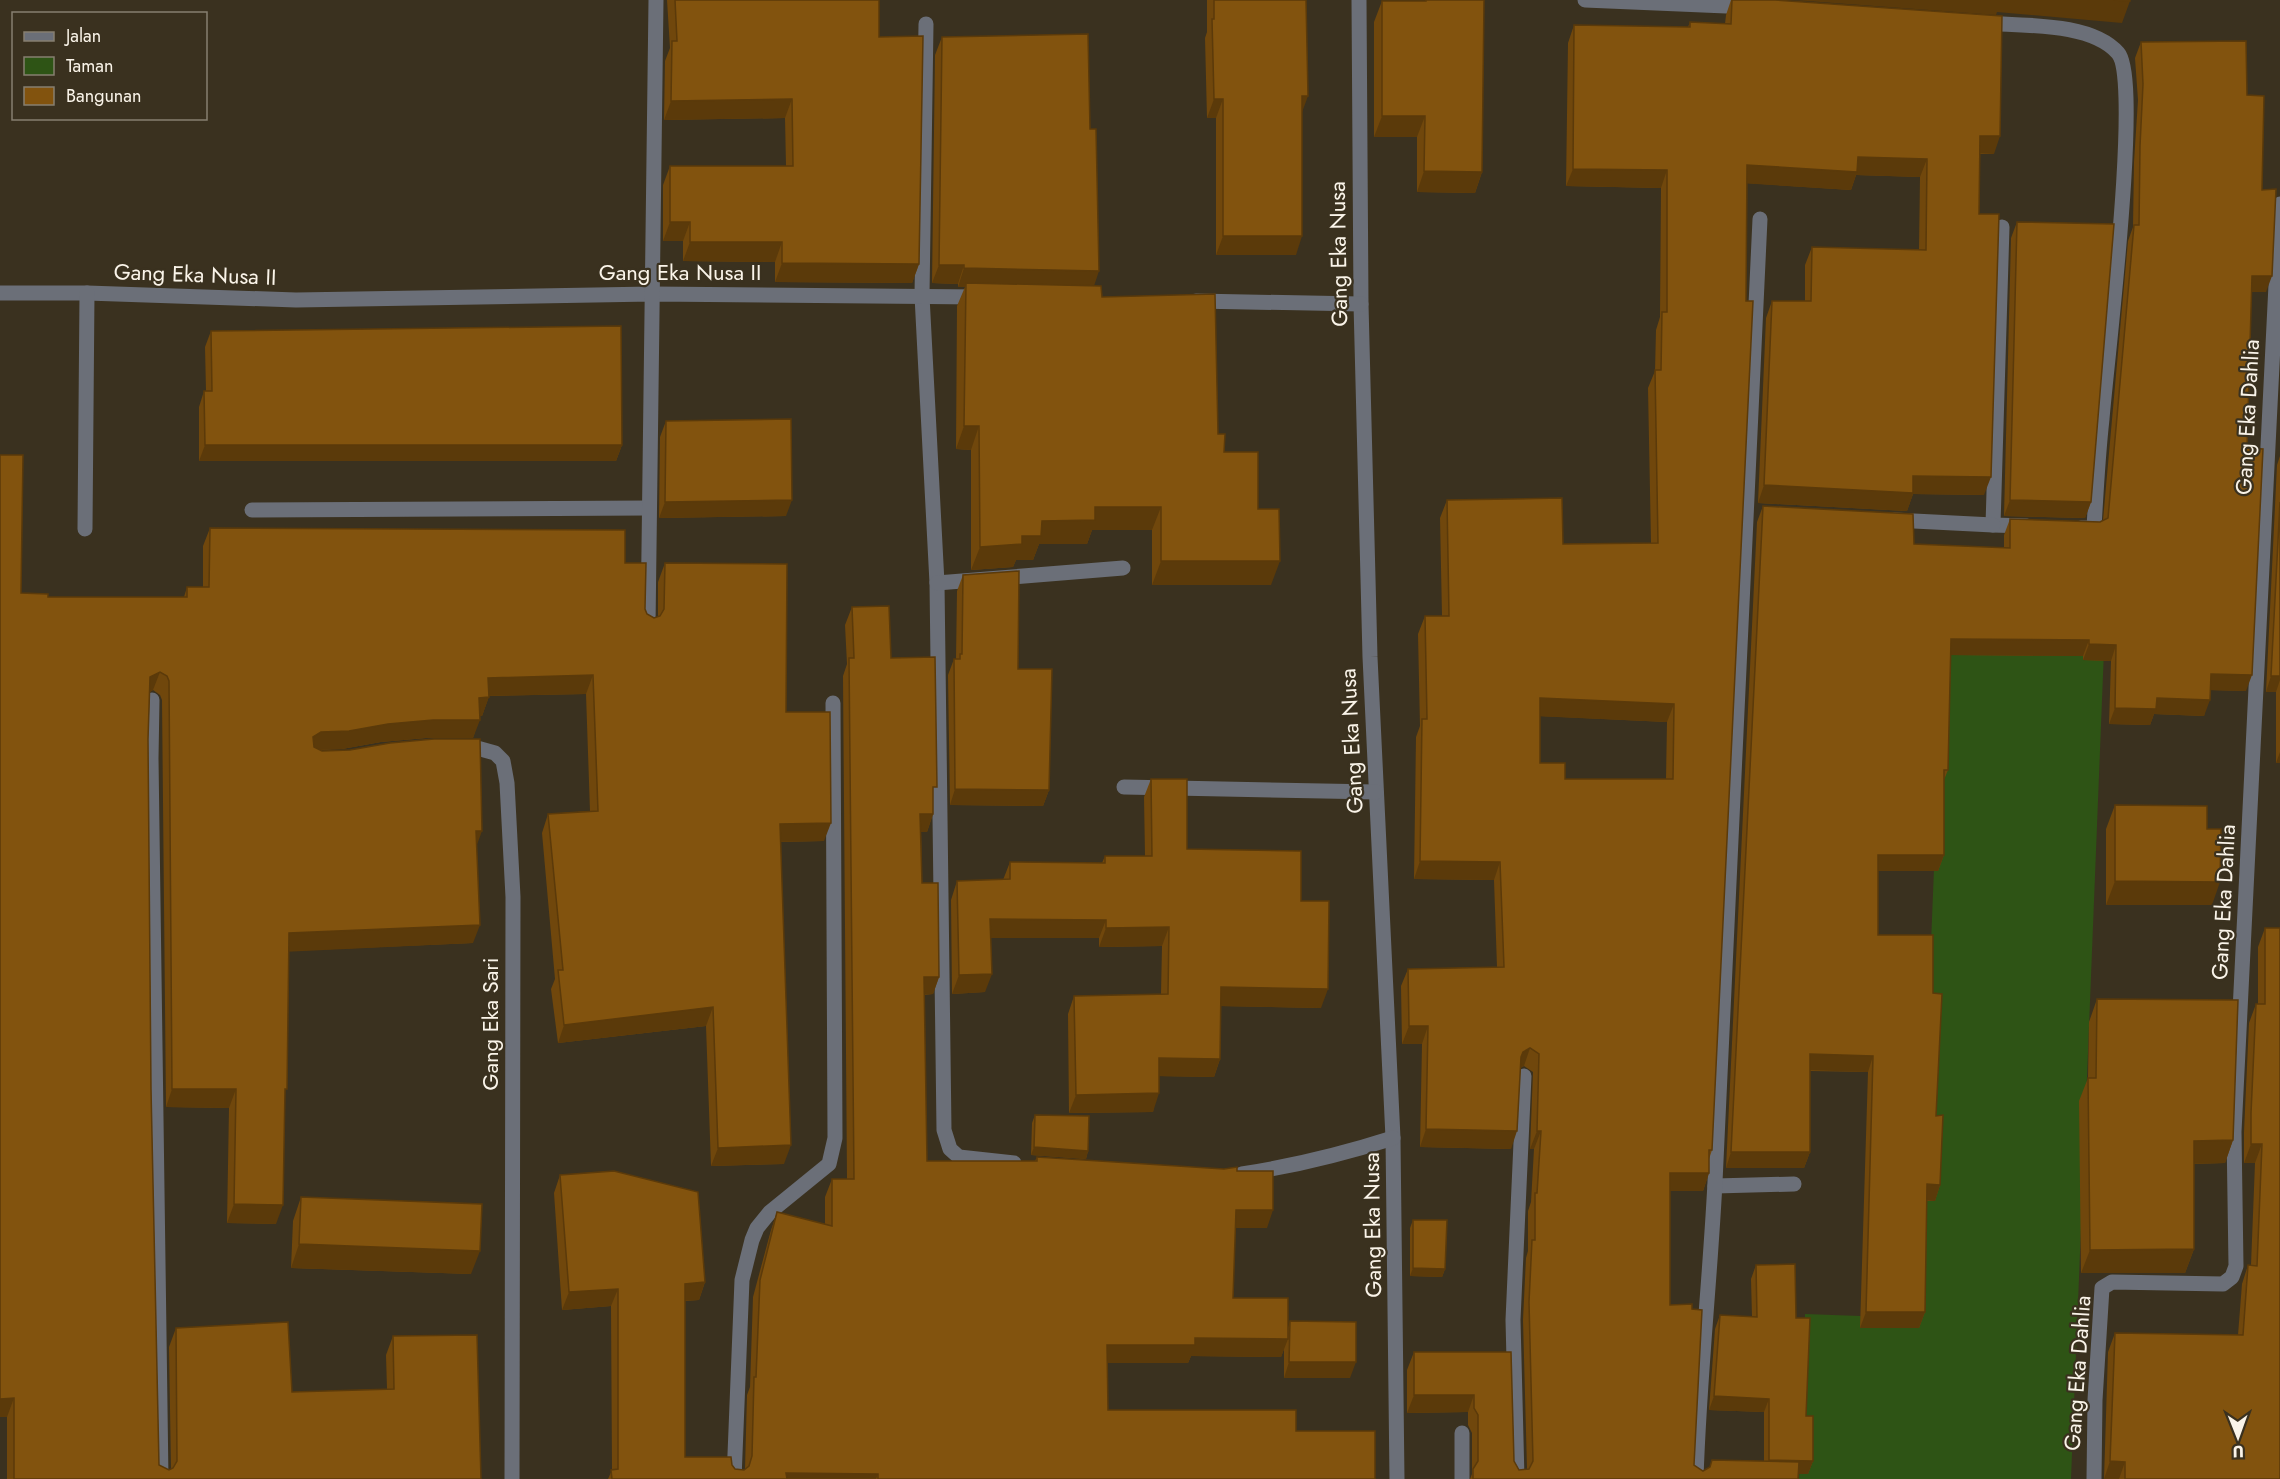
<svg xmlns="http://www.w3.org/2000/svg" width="2280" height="1479" font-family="Jost,sans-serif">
	<rect width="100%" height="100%" fill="#3a311f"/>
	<polygon fill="#2e5415" points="1943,644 2104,650 2071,1479 1799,1479 1805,1314 1916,1318"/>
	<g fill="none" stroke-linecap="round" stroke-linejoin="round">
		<g stroke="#6b6f78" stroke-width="15">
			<polyline points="1715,1186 1794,1184"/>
			<polyline points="1462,1433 1462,1479"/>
		</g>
		<g stroke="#6b6f78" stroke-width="15">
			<polyline points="1359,0 1361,304 1370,657 1393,1138 1397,1479"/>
			<polyline points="1585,0 1750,7"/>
			<path d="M1983 23C2023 26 2091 22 2118 53 2142 80 2106 367 2102 419 2098 455 2096 492 2094 528H2081"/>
			<polyline points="926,24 922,296 937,583 944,1130 950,1149 959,1157 1014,1163"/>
			<polyline points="2002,227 1993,525 2027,526"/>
			<polyline points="0,293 87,293 296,300 652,294 980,297"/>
			<polyline points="1196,301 1361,304"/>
			<polyline points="252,510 649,508"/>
			<polyline points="1894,520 1993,525"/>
			<polyline points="85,529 87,293"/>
			<polyline points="937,583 1123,568"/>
			<polyline points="648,627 656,0"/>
			<polyline points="152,700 151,758 161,1479"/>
			<polyline points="460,748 477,748 495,753 503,761 507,783 513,897 512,1479"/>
			<polyline points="1124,787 1376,792"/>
			<path d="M1242 1174C1294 1166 1343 1154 1393 1138"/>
			<polyline points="734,1479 742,1280 752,1240 757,1228 770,1212 829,1164 835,1138 833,703"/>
			<polyline points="1517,1479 1513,1320 1524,1076"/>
			<path d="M1696 1479C1699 1380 1710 1281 1715 1182 1732 861 1747 540 1760 219"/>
			<polyline points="2094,1479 2095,1400 2102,1288 2112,1282 2223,1284 2232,1277 2236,1266 2234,1132 2280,204"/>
		</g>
	</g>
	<g fill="#70470c" fill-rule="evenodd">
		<polygon points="667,0 879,0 879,37 919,264 912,283 775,282 775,262 683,261 683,241 663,241 663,185 670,166 786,166 785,118 664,120 665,61 670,48"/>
		<polygon points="1207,0 1306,0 1302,113 1296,255 1216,255 1216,118 1207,118 1205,38 1207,32"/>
		<polygon points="1425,0 1484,0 1482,172 1475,193 1417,192 1417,137 1374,137 1374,22 1382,1 1425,1"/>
		<path d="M1731 0H1775L1994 154H1980L1979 214 1984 495 1913 494 1907 511 1758 503 1766 318 1772 301H1805V265L1812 247 1919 250 1920 177 1856 175 1851 190 1746 183 1712 1150 1709 1159V1173L1703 1191H1670V1305L1694 1465 1703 1471 1710 1467 1712 1460 1764 1461V1412L1709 1410 1715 1329 1720 1315 1752 1317 1751 1279 1756 1265 1796 1318 1806 1416 1813 1461 1808 1474H1799L1798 1479H1470L1472 1474V1433L1468 1425V1412L1407 1413V1370L1414 1352H1511L1514 1461 1519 1470 1527 1469 1523 1320 1526 1258 1528 1251V1211L1531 1202 1534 1149H1530L1533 1072 1524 1066 1520 1068 1511 1149 1420 1147 1422 1044H1402L1401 986 1408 969 1497 967 1494 880 1414 879 1416 737 1420 726 1418 634 1425 616H1442L1440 518 1447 500 1563 544 1651 543 1648 388 1655 371 1656 330 1660 317 1661 188 1566 186 1568 43 1574 25 1688 27 1690 22 1725 24 1726 15ZM1540 716 1667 722 1666 779H1565L1540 763Z"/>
		<polygon points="942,37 1090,129 1094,285 1102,297 1218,434 1224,452 1258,509 1271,585 1152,585 1152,530 1092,530 1087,544 1039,544 1033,560 1016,560 1013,567 971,570 971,450 956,449 957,306 965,287 958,287 958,284 932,283 935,55"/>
		<polygon points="2141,42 2247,95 2262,190 2266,292 2251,292 2247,448 2246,691 2210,690 2204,716 2154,714 2150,725 2109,724 2111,661 2083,660 2083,656 1950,655 1948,770 1944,780 1944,855 1938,871 1878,871 1878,935 1933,993 1936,1116 1940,1185 1935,1201 1926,1201 1925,1312 1919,1328 1860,1328 1868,1072 1810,1071 1810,1152 1804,1168 1726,1168 1757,522 1763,506 1914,544 2004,548 2004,535 2010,519 2100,522 2103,520 2128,241 2133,227 2134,162 2138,100 2135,58"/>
		<polygon points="2017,222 2091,502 2085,518 2004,516 2011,238"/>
		<polygon points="211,331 622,445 616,461 199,461 199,407 204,391 206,391 205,347"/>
		<polygon points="666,421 786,516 659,518 660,437"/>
		<polygon points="0,455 21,593 48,597 184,597 187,587 203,587 203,546 210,528 625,563 647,614 654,618 658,617 658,582 665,563 786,712 824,841 781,842 784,1164 711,1166 706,1026 558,1043 551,989 555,979 542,833 548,814 590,811 586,694 489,696 482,716 480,716 473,738 426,738 381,742 342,749 320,750 476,845 473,943 288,951 285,1096 276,1224 227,1223 229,1108 166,1107 162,700 160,695 153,690 150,692 148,739 151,1089 159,1465 169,1470 171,1469 169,1347 176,1328 292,1392 387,1389 386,1355 393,1336 481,1479 7,1479 7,1417 0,1417"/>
		<polygon points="2280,456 2280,763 2276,763 2276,692 2266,692 2277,465"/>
		<polygon points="963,575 1018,669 1049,790 1043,806 950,805 948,675 954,659 956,659 957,591"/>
		<polygon points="852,607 891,658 933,796 933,814 927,832 921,832 922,883 939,977 933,994 924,995 927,1161 1035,1161 1037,1157 1237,1171 1267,1228 1235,1228 1233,1298 1288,1328 1290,1321 1350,1378 1284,1378 1284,1349 1281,1357 1191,1356 1188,1363 1107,1363 1108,1410 1296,1431 1375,1479 608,1479 612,1470 611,1306 562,1310 554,1193 560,1175 705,1282 699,1300 685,1301 685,1457 732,1465 735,1469 744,1470 745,1469 747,1395 750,1387 753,1297 771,1230 777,1212 825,1224 825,1197 832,1179 847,1179 843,676 847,664 845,625"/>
		<polygon points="1151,779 1187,849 1301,901 1321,1008 1221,1006 1220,1059 1214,1077 1159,1076 1153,1112 1069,1113 1068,1014 1074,996 1161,994 1162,946 1099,947 1099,938 991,938 985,992 952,994 951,900 957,881 1003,880 1010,862 1102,863 1105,856 1145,856 1144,797"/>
		<polygon points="2115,805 2212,905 2106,905 2106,829"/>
		<polygon points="2265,928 2280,1479 2104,1479 2108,1352 2115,1333 2238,1335 2242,1284 2248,1265 2251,1265 2255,1163 2244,1163 2244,1132 2249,1023 2256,1004 2258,1004 2258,947"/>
		<polygon points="2097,999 2233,1140 2225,1163 2194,1164 2194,1249 2185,1273 2081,1273 2079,1101 2088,1078 2089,1022"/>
		<polygon points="1035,1115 1088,1151 1086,1159 1031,1155 1032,1123"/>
		<polygon points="301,1197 471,1274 291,1268 293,1221"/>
		<polygon points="1413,1220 1445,1269 1442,1277 1410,1276 1410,1228"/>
	</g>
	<g fill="#5b3a0a">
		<polygon points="1793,0 2114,0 2130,1 2122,23 1997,12 1996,15"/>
		<polygon points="1302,96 1308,96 1301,115"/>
		<polygon points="792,99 785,118 664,120 671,101"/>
		<polygon points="1214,99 1223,99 1216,118 1207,118"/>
		<polygon points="1382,116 1425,116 1417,137 1374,137"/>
		<polygon points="1980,136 2000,136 1994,154 1973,153"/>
		<polygon points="1858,157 1927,159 1920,177 1856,175 1851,190 1740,183 1747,165"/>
		<polygon points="1573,169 1667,170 1661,188 1566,186"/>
		<polygon points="1424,171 1482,172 1475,193 1417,192"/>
		<polygon points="670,222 690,222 683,241 663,241"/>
		<polygon points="1223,236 1302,236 1296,255 1216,255"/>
		<polygon points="690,242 782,242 775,262 683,261"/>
		<polygon points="782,263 919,264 912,283 775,282"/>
		<polygon points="939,265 964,265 958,284 932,283"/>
		<polygon points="964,268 1099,271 1093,289 966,283 965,287 958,287"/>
		<polygon points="2252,276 2272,276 2266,292 2246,292"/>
		<polygon points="964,426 979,426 971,450 956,449"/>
		<polygon points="205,445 622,445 616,461 199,461"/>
		<polygon points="1913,476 1991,477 1984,495 1913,494 1907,511 1758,503 1764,485"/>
		<polygon points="792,500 786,516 659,518 665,502"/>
		<polygon points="2010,500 2091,502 2085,518 2004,516"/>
		<polygon points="1095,507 1161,507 1152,530 1092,530 1087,544 1039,544 1033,560 1016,560 1013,567 971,570 980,547 1022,536 1042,521"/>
		<polygon points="1161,561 1280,561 1271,585 1152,585"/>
		<polygon points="1951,639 2089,640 2083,656 1945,655"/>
		<polygon points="2089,644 2116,645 2111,661 2083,660"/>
		<polygon points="160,672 153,690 143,696 150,677"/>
		<polygon points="2211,674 2252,675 2246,691 2205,690"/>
		<polygon points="593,675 586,694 482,696 488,678"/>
		<polygon points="2271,676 2280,676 2280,680 2276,692 2266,692"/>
		<polygon points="489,697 482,716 473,716 479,698"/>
		<polygon points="1540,698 1674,704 1667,722 1534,716"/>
		<polygon points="2157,698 2210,700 2204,716 2154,714 2150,725 2109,724 2115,708"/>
		<polygon points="433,720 480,720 473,738 426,738 381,742 342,749 314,750 313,737 321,732 388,724"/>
		<polygon points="2280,752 2280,763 2276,763"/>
		<polygon points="955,789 1049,790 1043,806 950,805"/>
		<polygon points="920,814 933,814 927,832 914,832"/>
		<polygon points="831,823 824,841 773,842 780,824"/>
		<polygon points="476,831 482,831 475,850"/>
		<polygon points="1878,855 1944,855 1938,871 1872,871"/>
		<polygon points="1420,861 1500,862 1494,880 1414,879"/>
		<polygon points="2115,881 2220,882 2212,905 2106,905"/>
		<polygon points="990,919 1106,920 1099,938 983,938"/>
		<polygon points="480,925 473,943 282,952 289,933"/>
		<polygon points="1169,927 1162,946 1099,947 1106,928"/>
		<polygon points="992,974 985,992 952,994 959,975"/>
		<polygon points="924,977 939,977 933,994 917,995"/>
		<polygon points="1221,987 1328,989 1321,1008 1214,1006"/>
		<polygon points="713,1007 706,1026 558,1043 564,1025"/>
		<polygon points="1409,1026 1428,1026 1422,1044 1402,1044"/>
		<polygon points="1530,1048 1524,1066 1516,1070 1523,1052"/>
		<polygon points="1810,1054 1873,1056 1868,1072 1804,1070"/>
		<polygon points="1159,1058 1220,1059 1214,1077 1152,1076"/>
		<polygon points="172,1089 236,1089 229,1108 166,1107"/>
		<polygon points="1159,1093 1153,1112 1069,1113 1076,1095"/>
		<polygon points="1426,1129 1517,1131 1511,1149 1420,1147"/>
		<polygon points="1537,1131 1541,1131 1534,1149 1530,1149"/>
		<polygon points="2233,1140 2225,1163 2185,1164 2194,1141"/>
		<polygon points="2251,1144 2262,1144 2255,1163 2244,1163"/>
		<polygon points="791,1145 784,1164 711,1166 718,1148"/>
		<polygon points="1034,1147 1088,1151 1086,1159 1031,1155"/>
		<polygon points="1731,1152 1810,1152 1804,1168 1726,1168"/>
		<polygon points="1670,1173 1709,1173 1703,1191 1663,1191"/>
		<polygon points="1927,1184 1940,1185 1935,1201 1921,1200"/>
		<polygon points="234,1204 283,1205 276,1224 227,1223"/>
		<polygon points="1236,1210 1273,1210 1267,1228 1229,1228"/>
		<polygon points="299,1244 480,1251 471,1274 291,1268"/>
		<polygon points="2194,1249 2185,1273 2081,1273 2090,1250"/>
		<polygon points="1413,1268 1445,1269 1442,1277 1410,1276"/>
		<polygon points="705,1282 699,1300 678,1301 685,1284"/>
		<polygon points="618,1289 611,1306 562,1310 569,1292"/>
		<polygon points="1866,1312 1925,1312 1919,1328 1860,1328"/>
		<polygon points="1195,1338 1288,1339 1281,1357 1191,1356 1188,1363 1100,1363 1107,1345"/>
		<polygon points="1289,1362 1356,1362 1350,1378 1284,1378"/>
		<polygon points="1414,1395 1474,1395 1468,1412 1407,1413"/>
		<polygon points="1714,1396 1769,1399 1764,1412 1709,1410"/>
		<polygon points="14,1398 7,1417 0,1417 0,1399"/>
		<polygon points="1769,1460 1813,1461 1808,1474 1764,1474"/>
		<polygon points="2110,1461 2125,1462 2119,1479 2104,1479"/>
		<polygon points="786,1473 878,1474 876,1479 784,1479"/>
	</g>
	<g fill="#82530e" stroke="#5b3a0a" stroke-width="1.5" fill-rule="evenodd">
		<polygon points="675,0 879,0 879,37 923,36 919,264 782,263 782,242 690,242 690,222 670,222 670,166 793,166 792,99 671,101 672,41 677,41"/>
		<polygon points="1214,0 1306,0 1308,96 1302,96 1302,236 1223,236 1223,99 1214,99 1212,19 1214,19"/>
		<polygon points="1426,0 1484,0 1482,172 1424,171 1425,116 1382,116 1382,1 1426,1"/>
		<path d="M1732 0H1775L2002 16 2000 136H1980L1979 214H1999L1991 477 1913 476V493L1764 485 1772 301H1811L1812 247 1926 250 1927 159 1858 157 1857 172 1747 165 1746 301H1753L1712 1150H1709V1173H1670V1305L1692 1304V1309L1702 1310 1694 1465 1703 1471 1710 1467 1712 1460 1799 1462 1798 1479H1473V1469L1478 1461V1415L1474 1408V1395H1414V1352H1511L1514 1461 1519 1470 1529 1469 1533 1461 1529 1302 1532 1240H1535V1193H1537L1541 1131H1537L1539 1054 1530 1048 1523 1052 1521 1057 1517 1131 1426 1129 1428 1026H1409L1408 969 1504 967 1500 862 1420 861 1422 719H1427L1425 616H1449L1447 500 1562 498 1563 544 1658 543 1655 370H1661L1662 312H1667V170L1573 169 1574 25 1690 27V22L1731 24ZM1540 698 1674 704 1673 779H1565V763H1540Z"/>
		<polygon points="2114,0 2130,0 2130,1"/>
		<polygon points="1088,34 1090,129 1096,129 1099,271 964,268 964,265 939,265 942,37"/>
		<polygon points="2246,41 2247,95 2264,96 2262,190 2276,189 2272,276 2252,276 2247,448 2263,449 2252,675 2211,674 2210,700 2157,698 2156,709 2115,708 2116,645 2089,644 2089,640 1951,639 1948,770 1944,770 1944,855 1878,855 1878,935 1933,935 1933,993 1942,994 1936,1116 1943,1115 1940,1185 1927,1184 1925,1312 1866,1312 1873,1056 1810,1054 1810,1152 1731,1152 1763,506 1913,514 1914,544 2010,548 2010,519 2100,522 2108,518 2134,225 2139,225 2140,146 2143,84 2141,42"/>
		<polygon points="2017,222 2114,224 2091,502 2010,500"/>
		<polygon points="966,283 1101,286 1102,297 1215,294 1218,434 1225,434 1224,452 1258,452 1258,509 1279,509 1280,561 1161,561 1161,507 1095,507 1095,520 1042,521 1041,536 1022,536 1022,544 980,547 979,426 964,426"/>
		<polygon points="621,326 622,445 205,445 204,391 212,391 211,331"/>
		<polygon points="791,419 792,500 665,502 666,421"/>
		<polygon points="0,455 23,455 21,593 48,594 48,597 187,597 187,587 209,587 210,528 625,530 625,563 646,563 645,609 647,614 654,618 660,616 664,609 665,563 787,564 786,712 830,712 831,823 780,824 791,1145 718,1148 713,1007 564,1025 558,970 563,970 548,814 598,811 593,675 488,678 489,697 479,698 480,720 433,720 388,724 349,731 321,732 313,737 314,747 322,751 350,750 390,743 434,739 480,739 482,831 476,831 480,925 289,933 287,1089 285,1089 283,1205 234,1204 236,1089 172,1089 169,681 167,676 160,672 150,677 148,739 151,1089 159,1465 169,1470 173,1468 177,1461 176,1328 288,1322 292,1392 394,1389 393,1336 477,1335 481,1479 14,1479 14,1398 0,1399"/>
		<polygon points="2280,502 2280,676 2271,676"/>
		<polygon points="1019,571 1018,669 1052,669 1049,790 955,789 954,659 960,659 960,654 962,654 963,575"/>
		<polygon points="889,606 891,658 935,657 937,787 933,787 933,814 920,814 922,883 938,883 939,977 924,977 927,1161 1037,1161 1037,1157 1224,1169 1237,1167 1237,1171 1273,1171 1273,1210 1236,1210 1233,1298 1288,1298 1288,1339 1195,1338 1195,1345 1107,1345 1108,1410 1296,1410 1296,1431 1375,1431 1375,1479 878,1479 878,1474 786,1473 787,1479 612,1479 611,1470 618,1469 618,1289 569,1292 560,1175 614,1171 698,1192 705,1282 685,1284 685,1457 731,1457 732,1465 735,1469 744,1470 749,1466 752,1456 754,1377 756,1377 760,1280 777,1212 832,1226 832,1179 854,1179 849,658 854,658 852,607"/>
		<polygon points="1151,779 1187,779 1187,849 1301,851 1301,901 1329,901 1328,989 1221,987 1220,1059 1159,1058 1159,1093 1076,1095 1074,996 1168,994 1169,927 1106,928 1106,920 990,919 992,974 959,975 957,881 1010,879 1010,862 1105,863 1105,856 1152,856"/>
		<polygon points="2115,805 2207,806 2207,829 2221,829 2220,882 2115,881"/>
		<polygon points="2265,928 2280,928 2280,1479 2125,1479 2125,1462 2110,1461 2115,1333 2243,1335 2248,1265 2257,1266 2262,1144 2251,1144 2251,1113 2256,1004 2265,1004"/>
		<polygon points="2097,999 2238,1000 2233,1140 2194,1141 2194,1249 2090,1250 2088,1078 2096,1078"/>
		<polygon points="1035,1115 1089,1116 1088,1151 1034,1147"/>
		<polygon points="301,1197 482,1204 480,1251 299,1244"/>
		<polygon points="1413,1220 1447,1220 1445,1269 1413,1268"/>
		<polygon points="1795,1264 1796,1318 1810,1318 1806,1416 1813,1416 1813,1461 1769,1460 1769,1399 1714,1396 1720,1315 1757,1317 1756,1265"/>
		<polygon points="1290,1321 1356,1322 1356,1362 1289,1362"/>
	</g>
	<g text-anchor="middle" stroke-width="4.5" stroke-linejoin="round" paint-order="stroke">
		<g font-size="22" fill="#faf4e9" stroke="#3a311f">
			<text transform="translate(1338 254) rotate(-91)" y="8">Gang Eka Nusa</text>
			<text x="680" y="280">Gang Eka Nusa II</text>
			<text transform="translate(195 274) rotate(2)" y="8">Gang Eka Nusa II</text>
			<text transform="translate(2247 417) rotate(-87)" y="8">Gang Eka Dahlia</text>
			<text transform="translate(1351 741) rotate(-93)" y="8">Gang Eka Nusa</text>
			<text transform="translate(2223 902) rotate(-87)" y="8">Gang Eka Dahlia</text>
			<text transform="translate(490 1024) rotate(-90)" y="8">Gang Eka Sari</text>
			<text transform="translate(1372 1225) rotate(-91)" y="8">Gang Eka Nusa</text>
			<text transform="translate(2077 1373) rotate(-86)" y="8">Gang Eka Dahlia</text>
		</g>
	</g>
	<rect x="12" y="12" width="195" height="108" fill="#3a311f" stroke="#877f70" stroke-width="1.5"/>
	<rect x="24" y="32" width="30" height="9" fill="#6b6f78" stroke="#877f70" stroke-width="1.5"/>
	<text x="66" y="42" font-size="18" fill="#faf4e9">Jalan</text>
	<rect x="24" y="57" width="30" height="18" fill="#2e5415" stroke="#877f70" stroke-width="1.5"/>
	<text x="66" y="72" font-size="18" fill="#faf4e9">Taman</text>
	<rect x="24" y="87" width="30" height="18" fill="#82530e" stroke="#877f70" stroke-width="1.5"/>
	<text x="66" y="102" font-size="18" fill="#faf4e9">Bangunan</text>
	<g transform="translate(2238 1437) rotate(179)" stroke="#3a311f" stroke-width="4.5" paint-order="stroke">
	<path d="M0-4.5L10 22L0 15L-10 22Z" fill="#faf4e9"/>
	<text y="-9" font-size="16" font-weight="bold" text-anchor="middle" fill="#faf4e9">U</text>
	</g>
</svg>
